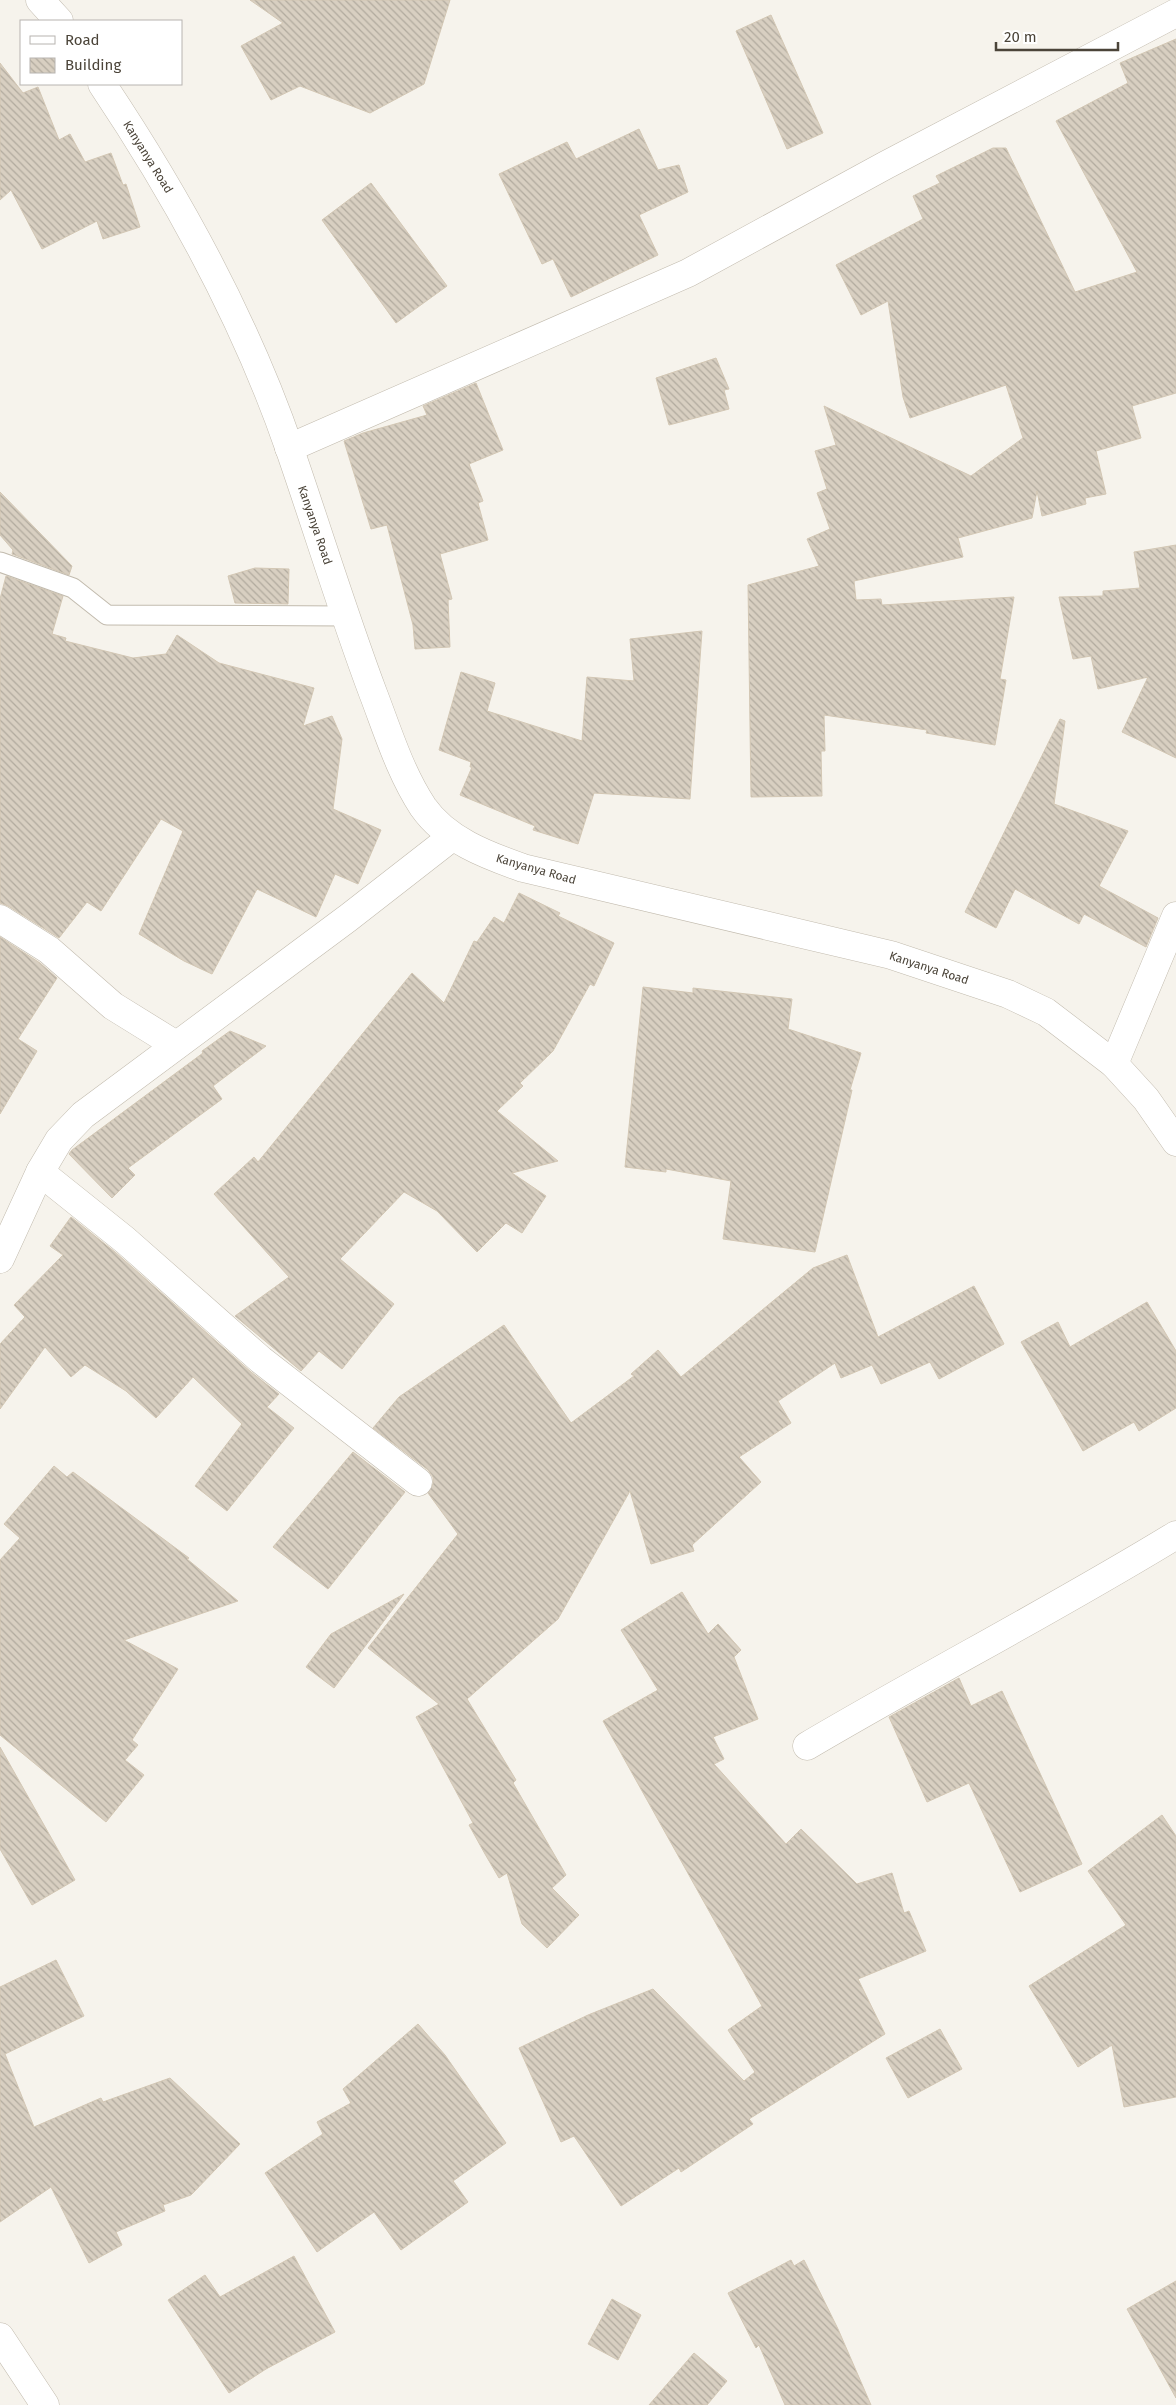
<svg xmlns="http://www.w3.org/2000/svg" width="1176" height="2405" font-family="'Fira Sans',sans-serif">
	<defs>
		<pattern id="building-back-hatch" width="6" height="6" patternUnits="userSpaceOnUse" patternTransform="scale(1.25)"><rect width="6" height="6" fill="#d8cfc1"/><path d="M-1 5l2 2M0 0l6 6M5-1l2 2" fill="none" stroke="#b1aa9e"/></pattern>
	</defs>
	<rect width="100%" height="100%" fill="#f6f3ec"/>
	<g fill="url(#building-back-hatch)" stroke="#d3c7b4">
		<polygon points="250,0 450,0 424,84 370,113 300,86 271,100 241,46 283,23"/>
		<polygon points="771,15 823,133 787,149 736,31"/>
		<polygon points="1176,39 1176,393 1132,406 1141,438 1096,451 1106,494 1085,498 1086,504 1042,516 1037,491 1032,518 958,538 963,557 854,581 856,600 881,599 882,605 1014,597 1000,679 1006,680 995,745 926,733 927,730 824,715 825,751 821,751 822,796 751,797 748,585 819,566 807,539 830,529 817,493 827,489 815,451 836,445 824,406 971,476 1023,438 1006,385 910,418 903,397 888,301 861,315 836,265 923,219 913,196 940,183 936,176 993,148 1006,148 1075,292 1137,272 1056,121 1128,83 1120,63"/>
		<polygon points="0,63 23,93 38,87 59,140 70,134 85,162 111,153 123,185 126,184 140,227 103,239 97,221 42,249 11,190 0,200"/>
		<polygon points="639,129 658,170 679,165 688,192 639,215 658,255 571,297 553,259 542,264 499,174 567,142 576,159"/>
		<polygon points="371,183 447,286 396,323 322,220"/>
		<polygon points="716,358 729,389 724,390 729,409 669,425 656,378"/>
		<polygon points="476,383 503,450 469,464 483,501 478,503 488,540 440,554 452,599 448,600 450,647 415,649 413,625 387,525 371,529 344,441 363,433 427,415 423,406"/>
		<polygon points="0,492 72,566 69,575 12,554 13,550 0,535"/>
		<polygon points="1176,545 1176,758 1122,732 1148,677 1098,689 1091,656 1073,659 1059,597 1103,596 1103,591 1140,588 1134,552"/>
		<polygon points="255,568 289,569 288,604 235,603 228,576"/>
		<polygon points="6,576 63,596 52,634 66,638 65,641 133,658 166,654 177,635 219,663 314,688 303,726 332,716 342,739 333,809 381,830 358,884 335,874 316,917 257,889 212,974 184,961 139,934 183,831 161,819 101,911 87,902 59,938 8,906 0,903 0,599"/>
		<polygon points="702,631 690,799 594,793 578,844 533,830 535,826 460,795 472,767 470,767 471,762 439,750 461,672 495,683 487,711 582,741 587,677 634,681 630,639"/>
		<polygon points="1060,719 1065,721 1054,804 1128,831 1099,886 1158,918 1146,947 1084,914 1079,924 1015,889 996,928 965,912"/>
		<polygon points="519,893 560,913 558,916 614,943 594,986 590,984 553,1051 520,1083 523,1086 497,1111 558,1161 512,1173 546,1196 522,1233 506,1223 477,1252 437,1211 404,1192 340,1259 394,1304 342,1369 319,1351 301,1371 235,1316 289,1277 214,1194 254,1157 258,1162 412,973 444,1003 474,941 477,942 494,917 504,923"/>
		<polygon points="0,937 40,963 57,978 18,1039 37,1051 0,1114"/>
		<polygon points="643,987 693,993 693,988 792,999 788,1029 861,1053 850,1090 852,1090 815,1252 723,1239 731,1181 666,1169 666,1172 625,1167"/>
		<polygon points="230,1031 266,1046 213,1086 222,1099 128,1168 135,1175 112,1198 69,1154 72,1150 203,1053 202,1051"/>
		<polygon points="71,1217 115,1252 251,1372 279,1394 267,1407 294,1428 227,1511 195,1486 242,1424 193,1377 156,1418 126,1391 85,1365 71,1377 45,1347 0,1409 0,1344 25,1317 14,1305 63,1255 50,1246"/>
		<polygon points="847,1255 878,1337 974,1286 1004,1344 939,1379 930,1362 881,1384 872,1365 841,1378 835,1363 778,1401 791,1423 739,1457 761,1482 692,1545 694,1551 651,1564 630,1491 558,1619 467,1699 516,1780 513,1783 566,1875 552,1888 579,1915 547,1948 522,1924 507,1873 499,1878 485,1854 469,1825 473,1823 416,1717 439,1704 368,1648 458,1534 428,1493 433,1484 433,1477 428,1470 373,1428 399,1397 504,1325 571,1423 634,1376 631,1374 658,1350 681,1377 813,1268"/>
		<polygon points="1147,1302 1176,1351 1176,1408 1139,1431 1134,1422 1083,1451 1021,1342 1058,1322 1070,1347"/>
		<polygon points="353,1452 405,1492 328,1589 273,1547"/>
		<polygon points="54,1466 67,1477 73,1472 189,1558 187,1559 238,1601 124,1640 178,1669 132,1740 138,1745 125,1760 144,1775 106,1822 0,1735 0,1560 20,1538 4,1524"/>
		<polygon points="682,1592 708,1634 718,1624 741,1650 734,1657 758,1719 713,1737 724,1759 714,1764 786,1844 801,1829 857,1884 892,1873 904,1913 909,1911 926,1951 858,1979 885,2034 749,2119 753,2124 681,2172 679,2168 621,2206 574,2136 561,2142 519,2048 588,2015 653,1989 744,2081 755,2072 728,2030 762,2006 603,1721 658,1690 621,1630"/>
		<polygon points="404,1594 334,1688 306,1667 331,1634"/>
		<polygon points="959,1678 971,1706 1002,1691 1082,1864 1020,1892 969,1783 927,1802 889,1717"/>
		<polygon points="0,1747 75,1880 32,1905 0,1849"/>
		<polygon points="1162,1815 1176,1836 1176,2097 1124,2107 1112,2045 1078,2067 1029,1986 1126,1925 1088,1871"/>
		<polygon points="56,1960 84,2016 5,2054 34,2127 101,2098 103,2102 170,2078 240,2144 191,2195 163,2205 165,2211 116,2232 122,2245 89,2263 51,2187 0,2222 0,1987"/>
		<polygon points="418,2024 445,2055 506,2143 453,2181 468,2202 401,2250 374,2212 317,2252 265,2173 323,2134 317,2122 351,2103 343,2089"/>
		<polygon points="940,2029 962,2069 908,2098 886,2058"/>
		<polygon points="294,2256 335,2332 266,2369 229,2393 168,2300 205,2275 220,2297"/>
		<polygon points="791,2260 794,2266 804,2260 838,2329 871,2405 785,2405 759,2345 756,2348 728,2293"/>
		<polygon points="1176,2281 1176,2398 1127,2309"/>
		<polygon points="612,2299 641,2315 618,2360 588,2344"/>
		<polygon points="694,2353 727,2381 707,2405 649,2405"/>
	</g>
	<g fill="none" stroke-linecap="round" stroke-linejoin="round">
		<g stroke="#c2bbae" stroke-width="21">
			<polyline id="service" points="0,562 73,588 107,615 346,616"/>
		</g>
		<g stroke="#c2bbae" stroke-width="29">
			<g id="minor">
				<polyline points="40,0 59,21"/>
				<path d="M102 84C179 199 245 319 290 450 318 531 343 613 373 693 388 732 400 772 423 807 446 840 486 855 523 868L891 955 1008 994 1046 1012 1114 1064 1146 1099 1176 1142"/>
				<polyline points="289,448 688,273 886,165 1176,13"/>
				<polyline points="0,919 49,950 113,1006 176,1045"/>
				<polyline points="1114,1064 1176,916"/>
				<polyline points="40,1172 125,1240 261,1360 418,1482"/>
				<polyline points="0,1259 40,1172 59,1140 83,1115 348,918 452,837"/>
				<path d="M807 1746C929 1674 1055 1609 1176 1535"/>
				<polyline points="0,2337 45,2405"/>
			</g>
		</g>
		<use href="#service" stroke="#fff" stroke-width="19"/>
		<use href="#minor" stroke="#fff" stroke-width="28"/>
	</g>
	<g text-anchor="middle" stroke-width="5" stroke-linejoin="round" paint-order="stroke">
		<g font-size="12" fill="#4b4439" stroke="#fff">
			<text transform="translate(148 157) rotate(58)" y="4">Kanyanya Road</text>
			<text transform="translate(315 525) rotate(71)" y="4">Kanyanya Road</text>
			<text transform="translate(536 869) rotate(16)" y="4">Kanyanya Road</text>
			<text transform="translate(929 968) rotate(18)" y="4">Kanyanya Road</text>
		</g>
	</g>
	<rect x="20" y="20" width="162" height="65" fill="#ffffff" stroke="#b7b4b0"/>
	<rect x="30" y="36" width="25" height="8" fill="#ffffff" stroke="#b7b4b0"/>
	<text x="65" y="45" font-size="15" fill="#4b4439">Road</text>
	<rect x="30" y="58" width="25" height="15" fill="url(#building-back-hatch)" stroke="#b7b4b0"/>
	<text x="65" y="70" font-size="15" fill="#4b4439">Building</text>
	<path d="M996 42v8h122v-8" fill="none" stroke="#4b4439" stroke-width="2.5"/>
	<text x="1004" y="42" font-size="15" fill="#4b4439" stroke="#ffffff" stroke-width="4" paint-order="stroke">20 m</text>
</svg>
